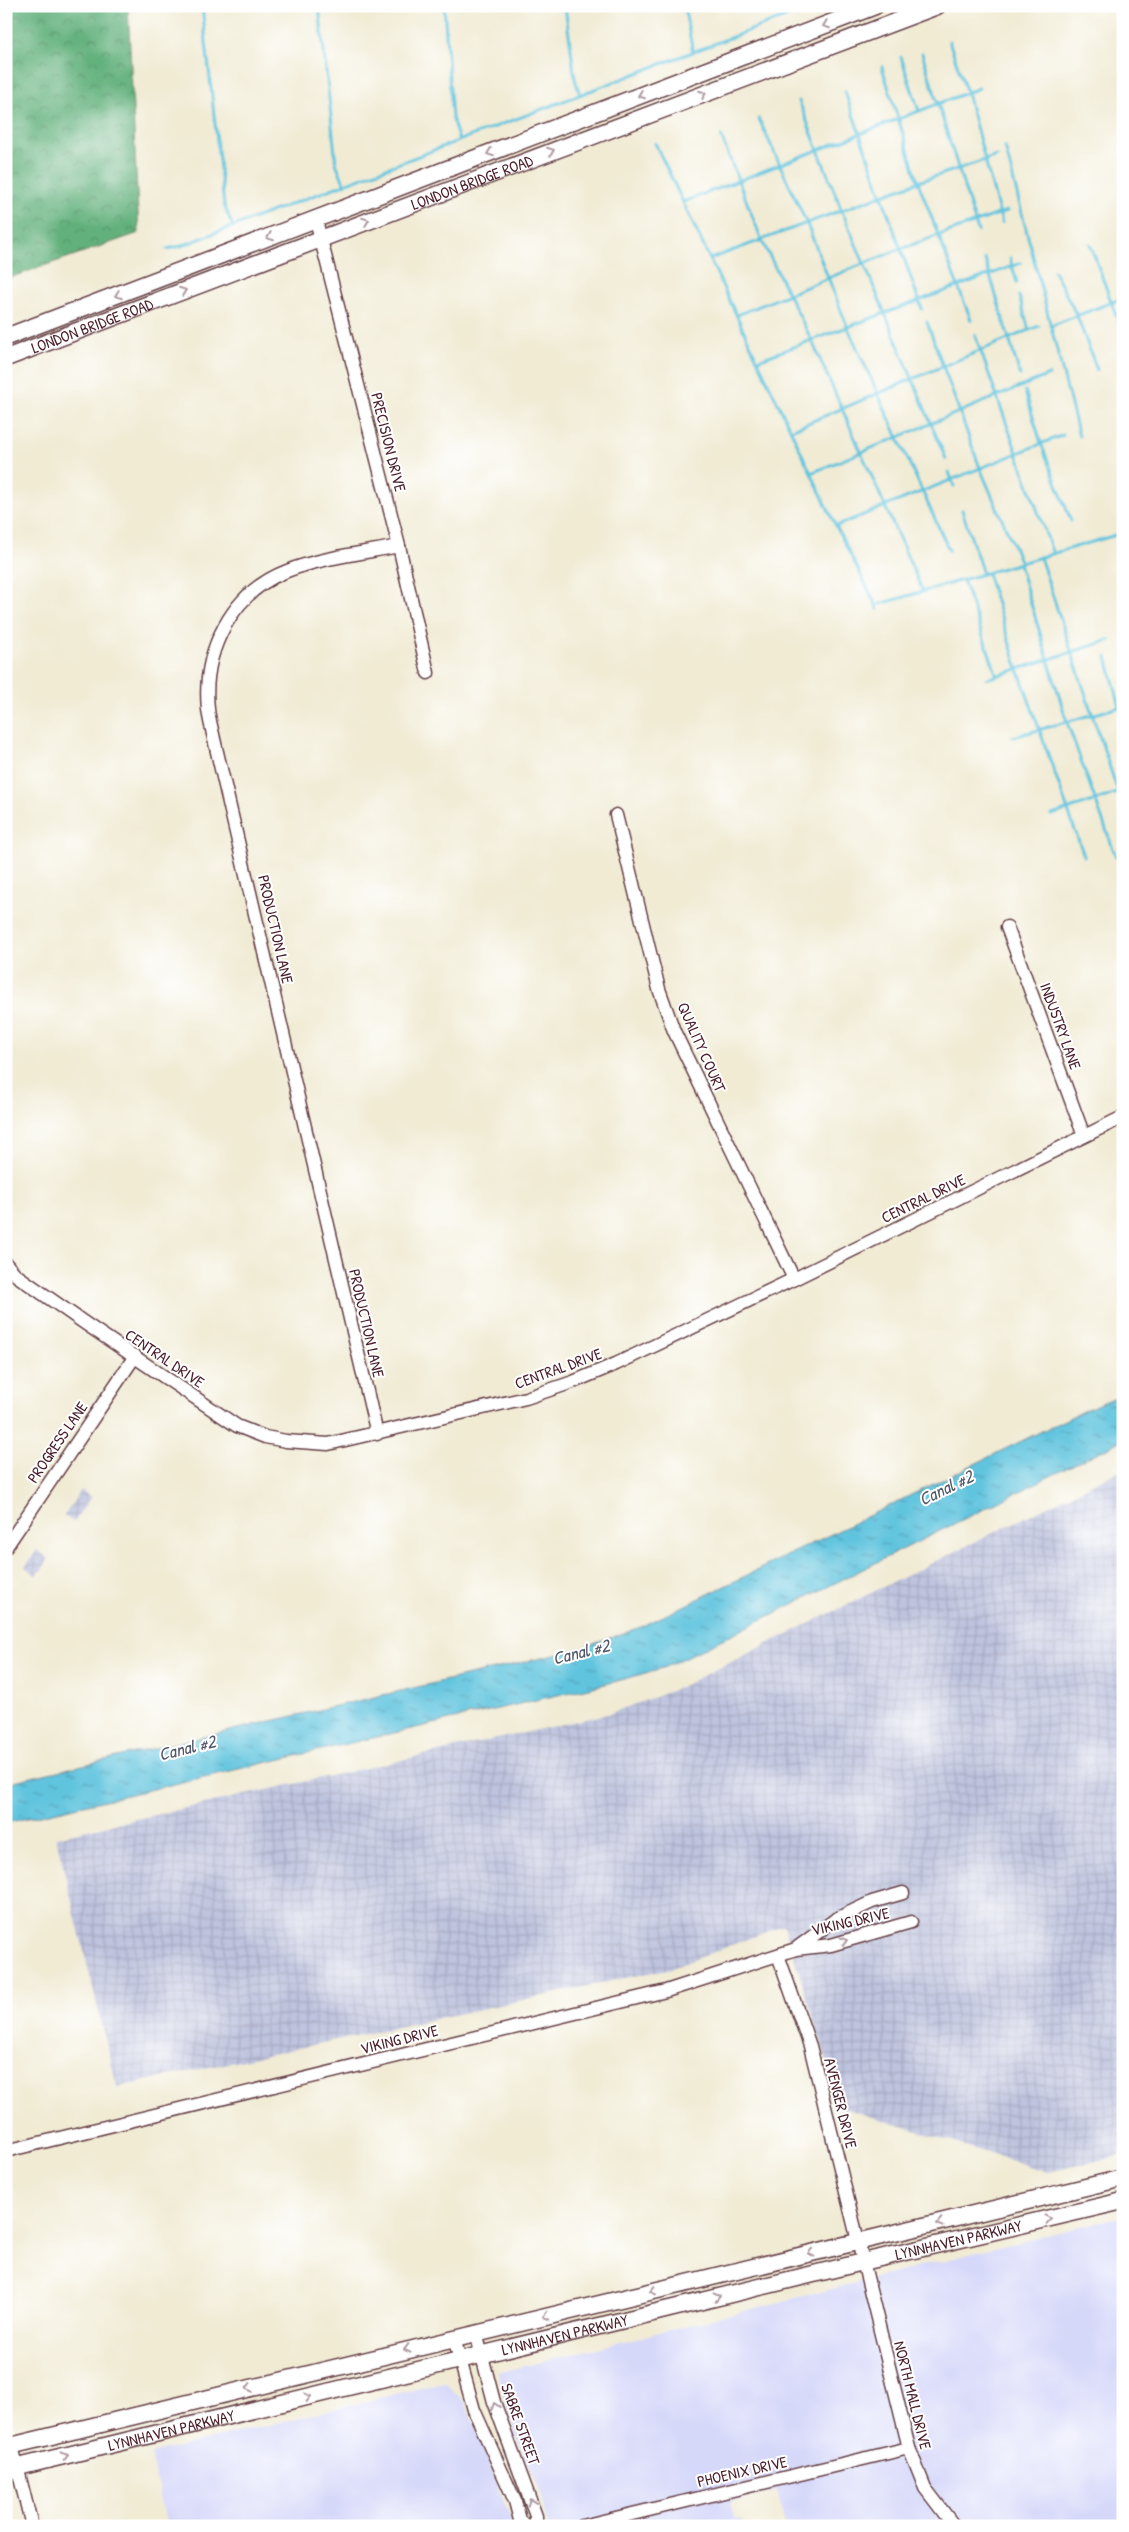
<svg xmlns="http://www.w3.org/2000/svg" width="1129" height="2532" font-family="'Patrick Hand',sans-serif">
	<defs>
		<pattern id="industrial-grid" width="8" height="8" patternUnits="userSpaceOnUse" patternTransform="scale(1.25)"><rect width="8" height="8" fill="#bec3de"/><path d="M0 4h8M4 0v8" fill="none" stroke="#a5a7bf"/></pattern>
		<pattern id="forest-crowns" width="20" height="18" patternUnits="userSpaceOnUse" patternTransform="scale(1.25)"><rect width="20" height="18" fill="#62b17c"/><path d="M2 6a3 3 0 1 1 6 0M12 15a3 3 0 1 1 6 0" fill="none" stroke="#538f66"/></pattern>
		<pattern id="water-ripples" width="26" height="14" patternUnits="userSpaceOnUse" patternTransform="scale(1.25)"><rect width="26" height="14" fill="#60c4de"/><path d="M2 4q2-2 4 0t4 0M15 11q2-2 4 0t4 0" fill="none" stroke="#519fb4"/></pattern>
	</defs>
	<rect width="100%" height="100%" fill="#fff"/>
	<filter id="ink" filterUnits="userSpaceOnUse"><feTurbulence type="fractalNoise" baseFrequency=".02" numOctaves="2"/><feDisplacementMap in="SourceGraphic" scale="10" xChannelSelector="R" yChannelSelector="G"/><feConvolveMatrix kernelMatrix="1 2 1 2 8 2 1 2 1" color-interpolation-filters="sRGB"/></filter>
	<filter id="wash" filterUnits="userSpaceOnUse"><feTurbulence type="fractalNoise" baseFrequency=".0096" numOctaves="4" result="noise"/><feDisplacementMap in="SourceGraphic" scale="20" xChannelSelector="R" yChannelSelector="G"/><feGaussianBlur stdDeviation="1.12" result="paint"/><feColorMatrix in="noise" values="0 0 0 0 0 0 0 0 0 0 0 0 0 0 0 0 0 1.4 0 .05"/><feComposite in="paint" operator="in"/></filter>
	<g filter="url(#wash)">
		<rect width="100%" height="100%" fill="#f1ebd4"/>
		<g fill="#d6d8f9">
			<polygon points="1122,2216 1123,2526 987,2526 973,2517 960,2526 785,2526 777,2491 730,2503 735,2520 741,2519 742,2526 548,2526 539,2488 513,2431 497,2373"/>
			<polygon points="445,2382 466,2404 513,2525 167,2526 150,2454"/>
		</g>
		<g fill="url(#industrial-grid)">
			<polygon points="1123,1469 1123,2155 1048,2172 841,2107 784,1925 672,1968 117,2087 56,1837 608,1714 676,1689"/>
			<polygon points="81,1490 91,1497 74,1522 64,1516"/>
			<polygon points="37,1550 49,1559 37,1576 25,1567"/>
		</g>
		<polygon fill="url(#forest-crowns)" stroke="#566854" points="6,6 128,6 139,233 6,279"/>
		<polygon fill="url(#water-ripples)" stroke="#557284" points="1123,1394 1123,1440 666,1667 614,1682 6,1823 6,1783 576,1650 641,1627 1085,1410"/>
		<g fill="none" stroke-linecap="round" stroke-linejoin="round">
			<g stroke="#60c4de" stroke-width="3">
				<polyline points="202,6 224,205 233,227"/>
				<polyline points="319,6 336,163 345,185"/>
				<polyline points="444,6 452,118 459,141"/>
				<polyline points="565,6 575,79 580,95"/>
				<polyline points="684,6 693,52"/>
				<polyline points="949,41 967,93 1002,223"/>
				<polyline points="922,53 978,231"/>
				<polyline points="901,57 919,111"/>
				<polyline points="882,67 918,182 971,320"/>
				<polyline points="845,92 922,309"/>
				<polyline points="799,101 842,211 946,459"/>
				<polyline points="759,119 807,224 848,328 949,550"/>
				<polyline points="721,136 762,241 812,341 923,592"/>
				<polyline points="655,143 836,526"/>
				<polyline points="1005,147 1079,436"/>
				<polyline points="683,202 979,88"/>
				<polyline points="1090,244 1123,334"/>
				<polyline points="167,249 181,246 814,6"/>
				<polyline points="1010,258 1017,283"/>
				<polyline points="710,259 918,182 997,156"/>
				<polyline points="985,259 1020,375"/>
				<polyline points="1054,271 1077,316 1097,370"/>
				<polyline points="1019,296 1029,330"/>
				<polyline points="737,315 900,249 1007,211"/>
				<polyline points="927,322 980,468 1021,563"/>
				<polyline points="1050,326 1123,298"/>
				<polyline points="975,335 1053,554"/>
				<polyline points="758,360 1021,263"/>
				<polyline points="1025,391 1041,443 1071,521"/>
				<polyline points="791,430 1039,326"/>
				<polyline points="949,472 954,486"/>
				<polyline points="811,473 1049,375"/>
				<polyline points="962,510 983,574"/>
				<polyline points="1040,557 1123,807"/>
				<polyline points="1019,564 1067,722 1116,857"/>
				<polyline points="987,573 1018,669 1084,856"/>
				<polyline points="963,580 997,676"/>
				<polyline points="880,604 1123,533"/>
				<polyline points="878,609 836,526 1063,435"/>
				<polyline points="1107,657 1123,719"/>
				<polyline points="986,679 1110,640"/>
				<polyline points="1013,737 1123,706"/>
				<polyline points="1052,815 1123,791"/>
			</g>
		</g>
	</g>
	<g filter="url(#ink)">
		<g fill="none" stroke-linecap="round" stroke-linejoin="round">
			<g stroke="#633e44" stroke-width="15">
				<g id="minor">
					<polyline points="316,220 399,546 428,673"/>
					<polyline points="616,815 659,989 674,1031 794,1279"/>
					<polyline points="1007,927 1084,1136"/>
					<polyline points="6,1264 16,1275 86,1324 237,1426 265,1437 286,1441 328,1444 526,1398 573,1382 616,1364 794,1279 1123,1117"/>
					<path d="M377 1434 214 739C212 729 209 719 208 709 202 651 232 592 287 571 320 558 363 553 399 546"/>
					<polyline points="6,1547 135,1356"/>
					<polyline points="798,1947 836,1919 872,1902 903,1893"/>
					<polyline points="778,1955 810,2046 909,2448 925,2488 954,2526"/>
					<polyline points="6,2151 666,1991 796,1949 831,1945 911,1922"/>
					<polyline points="476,2333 494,2402 536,2516 536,2526"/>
					<polyline points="454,2338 474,2410 515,2501 520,2520 525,2526"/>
					<polyline points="12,2446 32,2526"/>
					<polyline points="582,2526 909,2448"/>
				</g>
			</g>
			<g stroke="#633e44" stroke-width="19">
				<g id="major">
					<polyline points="6,337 875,6"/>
					<path id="s1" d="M6 358 937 6"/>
					<polyline points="6,2447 1123,2178"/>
					<path id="s2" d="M6 2470 863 2262 1123 2201"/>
				</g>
			</g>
			<use href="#minor" stroke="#fff" stroke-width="12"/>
			<use href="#major" stroke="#fff" stroke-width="16"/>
		</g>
		<defs><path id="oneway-chevron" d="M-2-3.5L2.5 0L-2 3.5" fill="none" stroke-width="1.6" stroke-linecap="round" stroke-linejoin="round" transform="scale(1.25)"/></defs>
		<g stroke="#ae9aa0">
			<use href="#oneway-chevron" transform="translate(826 25) rotate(159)"/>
			<use href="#oneway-chevron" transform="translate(703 94) rotate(-21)"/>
			<use href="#oneway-chevron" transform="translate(641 95) rotate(159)"/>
			<use href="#oneway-chevron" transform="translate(551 151) rotate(-21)"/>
			<use href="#oneway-chevron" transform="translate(490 153) rotate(159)"/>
			<use href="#oneway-chevron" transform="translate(366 221) rotate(-21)"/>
			<use href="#oneway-chevron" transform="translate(270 237) rotate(159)"/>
			<use href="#oneway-chevron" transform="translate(183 291) rotate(-21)"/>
			<use href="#oneway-chevron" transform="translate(118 295) rotate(159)"/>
			<use href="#oneway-chevron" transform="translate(844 1941) rotate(-15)"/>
			<use href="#oneway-chevron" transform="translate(1048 2219) rotate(-13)"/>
			<use href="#oneway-chevron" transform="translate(940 2223) rotate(166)"/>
			<use href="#oneway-chevron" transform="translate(811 2253) rotate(167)"/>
			<use href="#oneway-chevron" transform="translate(653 2291) rotate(167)"/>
			<use href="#oneway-chevron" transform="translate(717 2297) rotate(-14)"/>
			<use href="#oneway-chevron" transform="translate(546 2316) rotate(167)"/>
			<use href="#oneway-chevron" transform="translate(407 2349) rotate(166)"/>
			<use href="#oneway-chevron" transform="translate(249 2388) rotate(166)"/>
			<use href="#oneway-chevron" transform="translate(308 2397) rotate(-14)"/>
			<use href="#oneway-chevron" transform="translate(495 2406) rotate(-107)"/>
			<use href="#oneway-chevron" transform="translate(65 2456) rotate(-14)"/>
			<use href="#oneway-chevron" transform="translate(531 2502) rotate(-109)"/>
		</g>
	</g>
	<g text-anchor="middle" stroke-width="4" stroke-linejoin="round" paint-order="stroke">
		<g font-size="16" fill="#4a1f2b" stroke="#fff">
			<text dy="6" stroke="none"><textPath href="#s1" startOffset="498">LONDON BRIDGE ROAD</textPath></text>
			<text dy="6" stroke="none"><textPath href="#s1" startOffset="92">LONDON BRIDGE ROAD</textPath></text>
			<text transform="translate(389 442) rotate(76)" y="6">PRECISION DRIVE</text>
			<text transform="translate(276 929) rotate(77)" y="6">PRODUCTION LANE</text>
			<text transform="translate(1061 1026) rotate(70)" y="6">INDUSTRY LANE</text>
			<text transform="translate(702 1047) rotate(66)" y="6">QUALITY COURT</text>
			<text transform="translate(923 1198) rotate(-26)" y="6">CENTRAL DRIVE</text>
			<text transform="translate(367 1323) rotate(77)" y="6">PRODUCTION LANE</text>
			<text transform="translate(165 1358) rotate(34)" y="6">CENTRAL DRIVE</text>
			<text transform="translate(558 1368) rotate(-20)" y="6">CENTRAL DRIVE</text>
			<text transform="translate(57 1442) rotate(-56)" y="6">PROGRESS LANE</text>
			<text transform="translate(850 1921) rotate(-13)" y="6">VIKING DRIVE</text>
			<text transform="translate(399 2039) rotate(-14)" y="6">VIKING DRIVE</text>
			<text transform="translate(841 2103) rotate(76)" y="6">AVENGER DRIVE</text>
			<text dy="6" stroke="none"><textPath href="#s2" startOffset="980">LYNNHAVEN PARKWAY</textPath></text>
			<text dy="6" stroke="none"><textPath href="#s2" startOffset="575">LYNNHAVEN PARKWAY</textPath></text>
			<text transform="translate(913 2395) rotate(76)" y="6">NORTH MALL DRIVE</text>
			<text transform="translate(521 2424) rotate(70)" y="6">SABRE STREET</text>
			<text dy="6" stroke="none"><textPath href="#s2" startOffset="170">LYNNHAVEN PARKWAY</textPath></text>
			<text transform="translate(742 2471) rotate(-13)" y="6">PHOENIX DRIVE</text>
		</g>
		<g font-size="18" font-style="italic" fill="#52596a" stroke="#fff">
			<text transform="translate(946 1488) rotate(-26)" y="6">Canal #2</text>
			<text transform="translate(581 1652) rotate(-14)" y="6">Canal #2</text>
			<text transform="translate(187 1748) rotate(-14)" y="6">Canal #2</text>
		</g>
	</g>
	<rect width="1129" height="2532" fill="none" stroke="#fff" stroke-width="25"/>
</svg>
